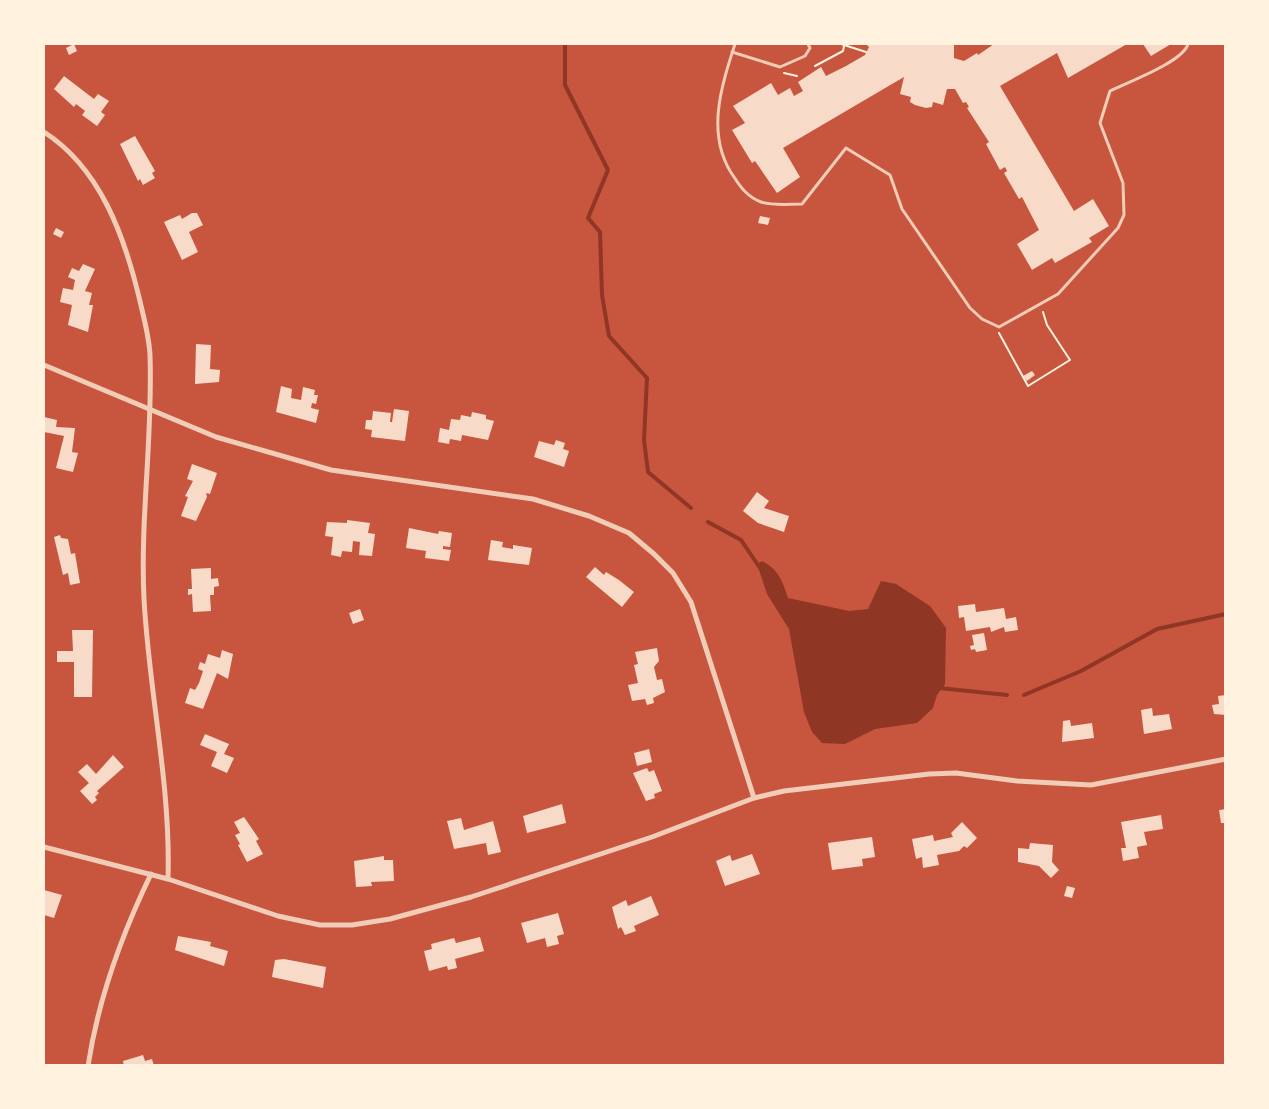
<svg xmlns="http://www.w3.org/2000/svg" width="1269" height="1109" font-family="'IBM Plex Sans',sans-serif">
	<rect width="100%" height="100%" fill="#c8553d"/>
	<path fill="#8f3625" d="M762 561C779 570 782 580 788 598L849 611 868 609 881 581 896 584 930 606 946 628 945 684 937 695 933 708 917 723 875 729 845 744 822 743 812 732 804 712 789 629 767 594 757 564Z"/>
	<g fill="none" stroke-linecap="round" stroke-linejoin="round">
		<g stroke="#8f3625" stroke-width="4">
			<polyline points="565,44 565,85 608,170 588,218 600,232 602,295 609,336 647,378 644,440 648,472 691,508"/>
			<polyline points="708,522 741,540 760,568"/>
			<polyline points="939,688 1007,695"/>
			<polyline points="1024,695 1081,671 1157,629 1226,614"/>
		</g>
	</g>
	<g fill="#f7dbc8">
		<polygon points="74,44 77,51 69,55 66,48"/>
		<polygon points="866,44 954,44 954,58 964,61 977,53 978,55 994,44 1127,44 1068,78 1057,53 1000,86 1074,211 1093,199 1109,226 1089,238 1092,242 1055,263 1052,258 1032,270 1017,244 1039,230 1022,197 1019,199 1004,173 1007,171 1005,167 1000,170 986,144 989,142 967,108 969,107 966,102 963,103 955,89 947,89 943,105 933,102 932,107 926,108 915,105 910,102 911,97 900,94 904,77 783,148 800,177 777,193 755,161 752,163 732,130 745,123 733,106 771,83 778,95 790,88 794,96 803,91 798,82 821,67 826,76 846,66 865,55 869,47"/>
		<polygon points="1143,44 1171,44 1151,56"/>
		<polygon points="64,76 94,99 98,94 109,101 101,112 105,115 97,126 82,115 85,111 76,104 74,107 54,89"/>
		<polygon points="135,136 155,171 152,173 155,178 143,185 140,179 138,181 120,144"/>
		<polygon points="192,213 197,213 203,225 189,232 198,252 182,260 164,222 180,215 182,219"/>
		<polygon points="760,216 770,218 768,225 758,223"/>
		<polygon points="56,228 64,232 61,238 53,234"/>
		<polygon points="83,264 95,269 85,291 92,293 89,305 93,305 88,332 68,325 72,305 60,302 63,288 73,290 75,280 68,277 72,268 79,271"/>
		<polygon points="196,344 211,345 210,369 220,370 219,382 195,384"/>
		<polygon points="1032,371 1035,375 1027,381 1023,376"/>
		<polygon points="281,386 292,389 291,398 301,400 303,387 315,390 314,395 318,395 316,404 312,403 311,408 319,410 316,423 276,412"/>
		<polygon points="394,409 409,411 405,441 371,437 372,430 365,429 366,420 372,420 373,411 391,413 390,422 392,422"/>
		<polygon points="472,412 486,415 486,419 494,421 488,440 462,435 461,441 450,439 449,444 438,442 440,428 449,430 451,419 460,420 461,415 471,417"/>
		<polygon points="44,417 57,420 56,427 75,428 72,452 78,453 73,472 56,468 64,436 44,432"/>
		<polygon points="556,440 565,443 563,449 569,451 564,467 534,457 539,441 554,445"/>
		<polygon points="192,464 217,473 210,494 206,493 207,497 196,521 181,516 188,497 185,496 193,481 187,479"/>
		<polygon points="757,492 769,501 764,508 789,516 784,532 758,523 743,511"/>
		<polygon points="347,520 370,523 368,533 375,534 372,556 359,555 360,542 353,541 352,552 342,551 341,557 331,555 333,537 325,536 327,522 347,523"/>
		<polygon points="409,528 438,534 439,531 452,533 450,547 443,546 443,549 451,550 449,561 425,558 426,551 406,548"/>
		<polygon points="60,535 61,538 68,539 71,554 75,553 80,583 70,585 68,573 63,575 54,537"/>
		<polygon points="491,540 503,542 502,547 513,549 513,545 532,548 529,565 488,560"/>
		<polygon points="595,567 604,575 606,572 619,580 634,592 622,607 586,577"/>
		<polygon points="211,568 211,579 218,578 219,586 214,587 214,595 210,595 211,611 193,612 192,594 188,595 188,589 192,589 191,569"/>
		<polygon points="975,604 976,612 1004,608 1006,619 1016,617 1018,630 1005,632 1004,627 991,632 990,627 966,631 964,617 959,618 958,606"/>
		<polygon points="360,609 364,620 353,624 349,613"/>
		<polygon points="72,630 93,630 92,697 74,697 74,662 57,662 57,651 73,651"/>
		<polygon points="984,633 987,650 976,652 975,649 971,650 970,646 974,645 972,635"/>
		<polygon points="657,648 659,661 654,667 657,680 662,679 665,692 653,698 654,703 647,705 645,699 632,701 628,685 638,683 634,665 638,664 635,652"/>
		<polygon points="222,650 233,654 228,679 217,673 203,709 185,703 190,688 195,690 199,683 203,671 198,669 200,662 205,664 208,654 220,658"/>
		<polygon points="1226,695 1226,715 1214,714 1212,705 1219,704 1218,696"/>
		<polygon points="1152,708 1153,716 1169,714 1172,729 1144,734 1141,710"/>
		<polygon points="1070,720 1071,726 1092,723 1094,738 1062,742 1063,721"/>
		<polygon points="205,734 229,744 224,754 234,758 227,773 211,766 217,752 200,745"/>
		<polygon points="649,749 652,762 637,766 634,753"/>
		<polygon points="113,755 124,767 97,791 99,793 95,797 97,800 92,804 80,791 89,783 78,772 87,764 96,774"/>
		<polygon points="647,768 649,772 654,770 662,791 654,794 655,798 646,801 633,773"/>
		<polygon points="562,804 566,823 527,833 523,816"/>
		<polygon points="1226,809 1226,823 1221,823 1219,810"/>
		<polygon points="1161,815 1163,829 1144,832 1147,845 1137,847 1139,858 1123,861 1121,848 1126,848 1121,822"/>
		<polygon points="244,817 259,839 256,841 263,854 247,862 238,845 240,844 235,835 240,833 234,822"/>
		<polygon points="461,818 464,830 493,821 501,852 488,855 486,843 454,849 447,821"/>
		<polygon points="962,822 977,838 967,848 964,846 959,851 937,855 939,865 923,868 922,857 916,859 912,839 933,835 934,841 953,837 951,833"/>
		<polygon points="872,837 875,857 862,859 863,866 832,870 828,843"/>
		<polygon points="1030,843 1053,845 1052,862 1059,870 1051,878 1039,866 1018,862 1018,848 1029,849"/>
		<polygon points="752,854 760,874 725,886 716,861 730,855 732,861"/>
		<polygon points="384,856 384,860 393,860 394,881 371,882 372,886 356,887 354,861"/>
		<polygon points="1067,886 1075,888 1072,898 1064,896"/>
		<polygon points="44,890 62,895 54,918 44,915"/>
		<polygon points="651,896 659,915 634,926 636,931 625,935 621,927 618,929 612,907 626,900 628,906"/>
		<polygon points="558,913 564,934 557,936 559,944 547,947 545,938 527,943 521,923"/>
		<polygon points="178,936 211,942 210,946 228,951 224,966 175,950"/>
		<polygon points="480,937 484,951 455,959 457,968 448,970 447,966 429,971 424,951 432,949 431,944 454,938 456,943"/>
		<polygon points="284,959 326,967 323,988 272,977 275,960"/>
		<polygon points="143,1055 145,1061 152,1059 154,1066 124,1066 123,1061"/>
	</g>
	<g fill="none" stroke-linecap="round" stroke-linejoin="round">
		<g stroke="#fff3e0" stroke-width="2">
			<polyline points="841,44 866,52"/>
			<polyline points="815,66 843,51 844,46"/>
			<polyline points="784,73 797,76"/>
			<polyline points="999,333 1028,386 1070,360 1047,325 1043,312"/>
			<polyline points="1224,1066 1226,1065"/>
		</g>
		<g stroke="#f1ccb7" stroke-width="3">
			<path d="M735 44C721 87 705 136 734 177 741 188 748 197 761 202 774 206 789 204 802 204L846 148 890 175 902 209 970 308 982 319 999 327 1058 294 1118 228 1124 215 1123 183 1100 123 1110 91C1128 82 1183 62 1188 44"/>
			<polyline points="732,52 780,67 805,56 810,48 808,44"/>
		</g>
		<g stroke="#f1ccb7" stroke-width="5">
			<path d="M44 132C100 168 124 235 139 297 143 315 149 335 150 355 153 436 140 518 144 599 149 693 171 785 168 879"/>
			<polyline points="44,365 216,437 331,470 533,499 589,516 629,533 654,554 673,573 691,602 754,798"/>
			<polyline points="44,847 168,879 278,916 320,925 352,925 390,919 471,897 652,837 754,798 784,791 929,774 956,773 1017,781 1091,785 1226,759"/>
			<path d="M88 1066C98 1000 122 934 151 874"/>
		</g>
	</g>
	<rect width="1269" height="1109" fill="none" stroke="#fff3e0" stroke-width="90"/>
</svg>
